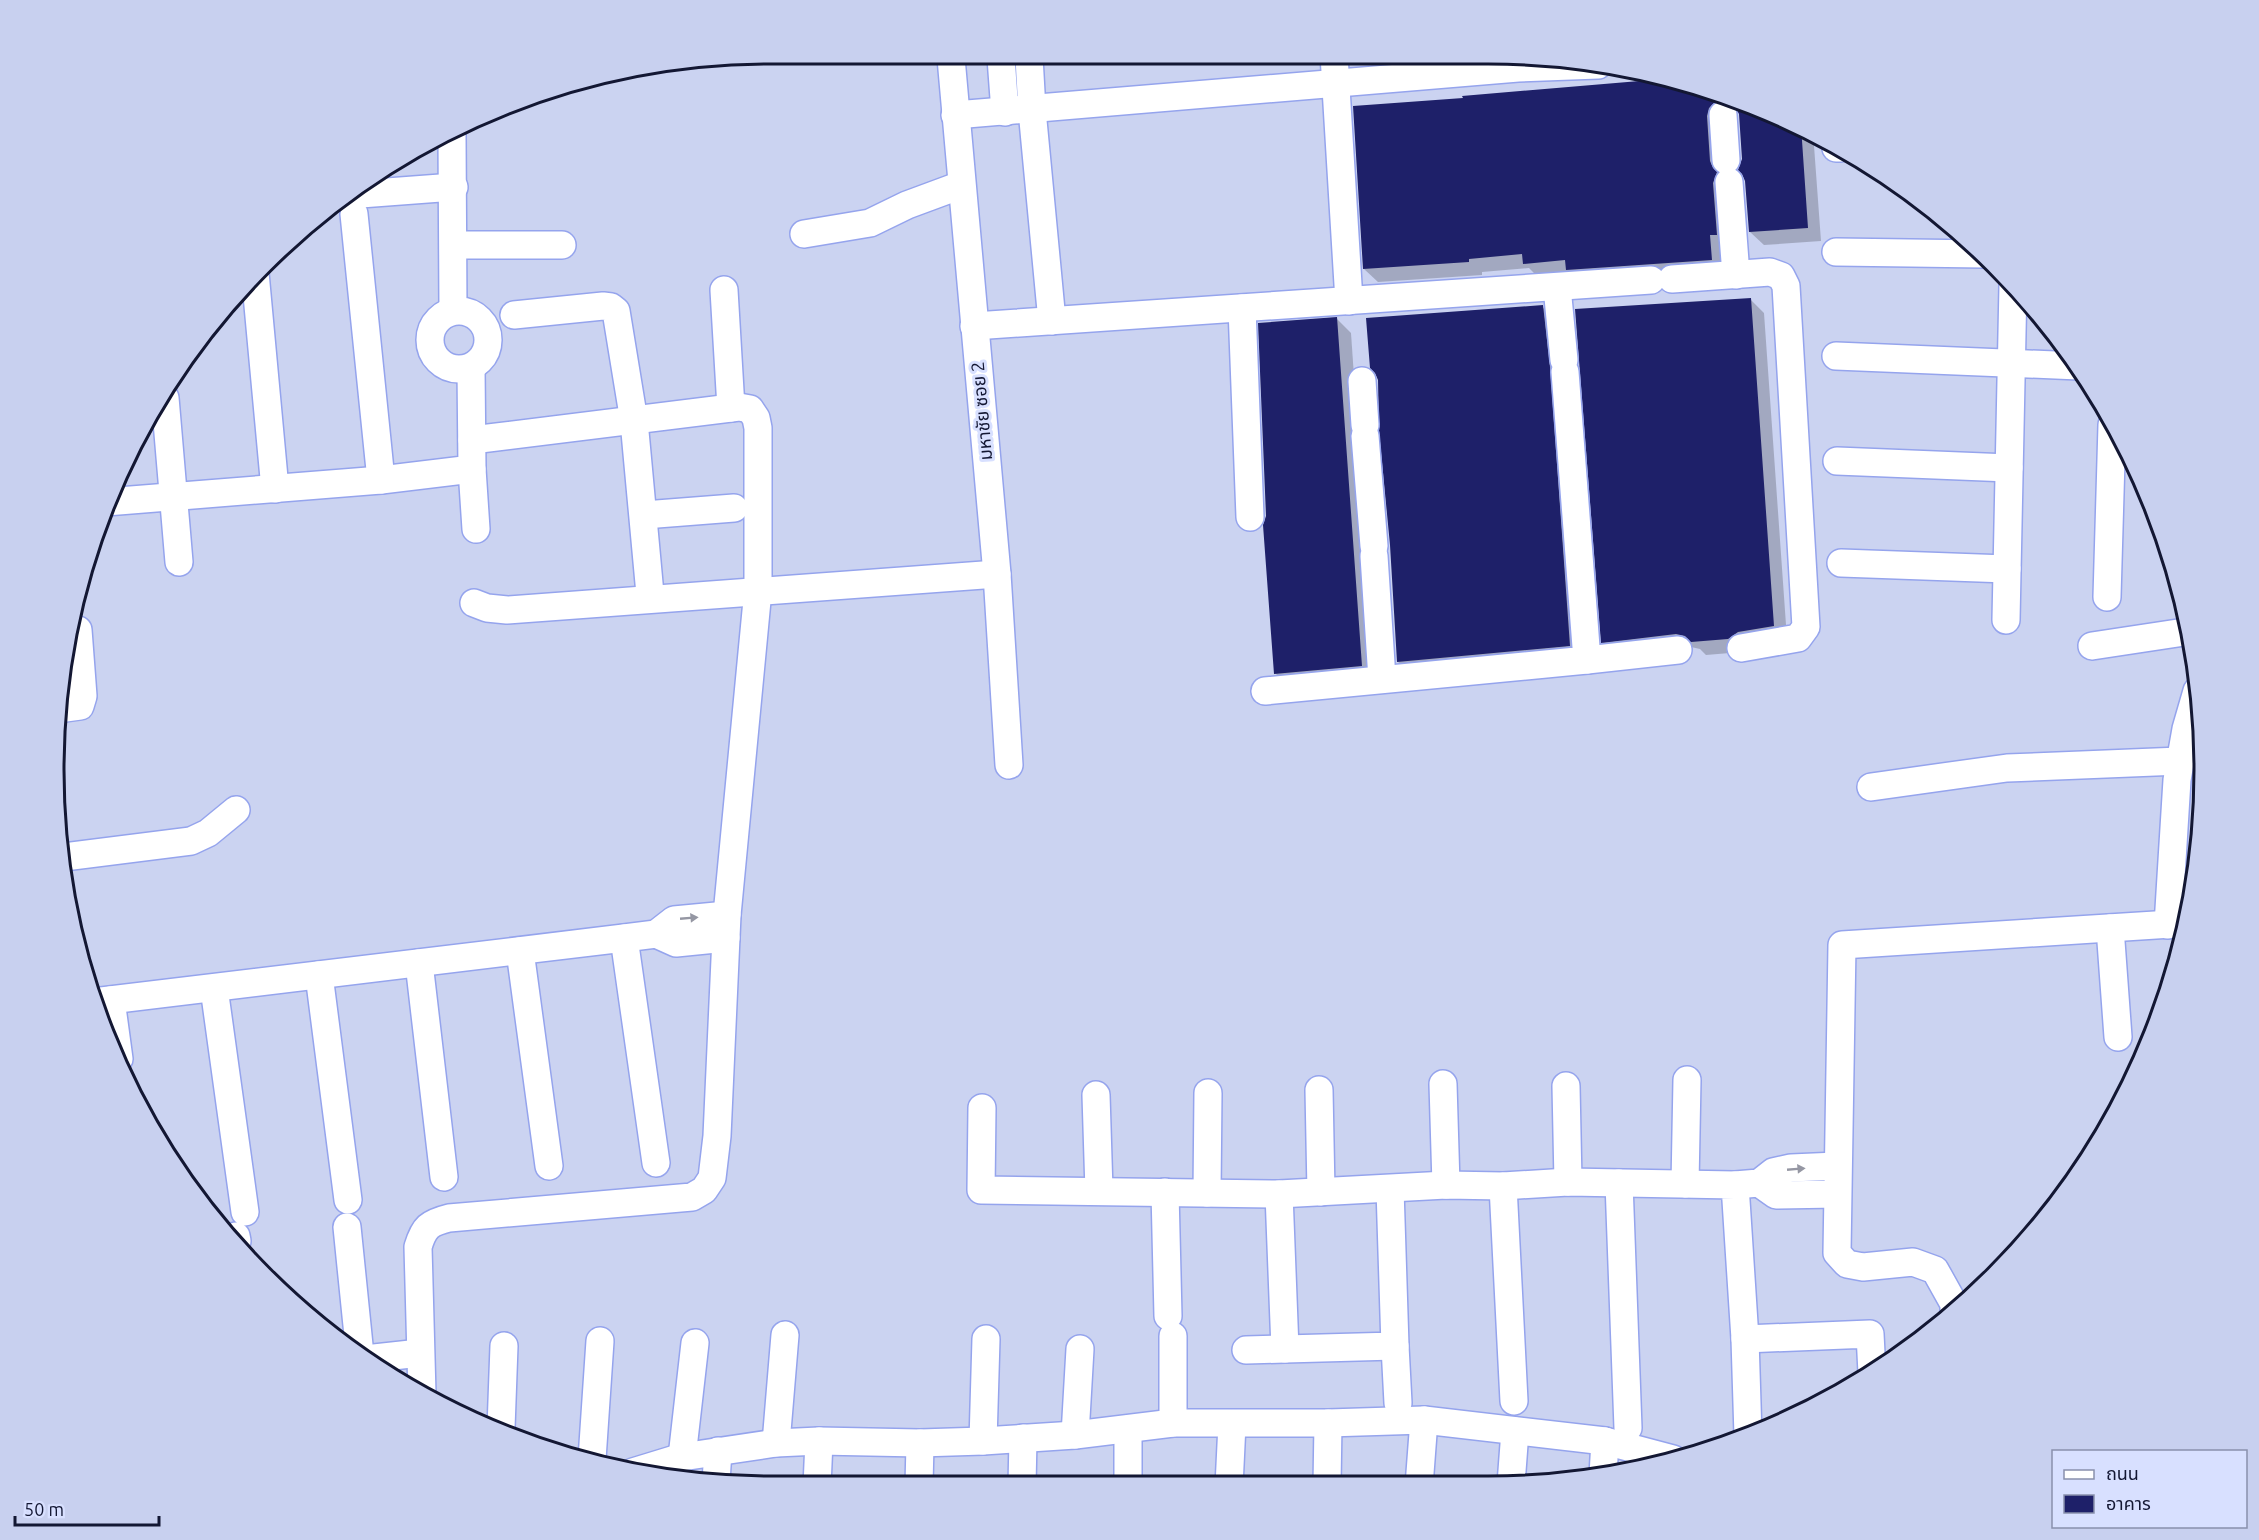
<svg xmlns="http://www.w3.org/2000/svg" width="2259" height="1540" font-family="Ubuntu,'Noto Sans Thai',sans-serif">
	<rect width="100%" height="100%" fill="#cbd3f1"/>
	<g fill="#0003">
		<polygon points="1489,54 1500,55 1501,67 1380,74 1366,60 1366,55"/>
		<polygon points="1666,81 1813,132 1821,241 1764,245 1750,232 1740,113 1736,112 1725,273 1538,277 1529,268 1482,272 1482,275 1378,282 1364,269 1464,100"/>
		<polygon points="1750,299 1764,313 1787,639 1742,652 1706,655 1700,649 1691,647 1617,656 1603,642"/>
		<polygon points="1542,307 1556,320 1583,659 1412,675 1398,662"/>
		<polygon points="1337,319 1351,333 1375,679 1289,687 1275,673 1267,517"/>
	</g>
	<g fill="#1e2069">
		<polygon points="1663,79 1722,99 1715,102 1709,108 1707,116 1710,161 1713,168 1717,172 1713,183 1717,235 1710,235 1712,260 1566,270 1565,260 1523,264 1522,254 1469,259 1469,262 1363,269 1353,106 1463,98 1462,96"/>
		<polygon points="1733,103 1801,126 1808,228 1749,232 1745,181 1742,174 1738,170 1742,159 1739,114"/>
		<polygon points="1751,298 1774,626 1738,632 1728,639 1691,642 1685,636 1676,634 1601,643 1575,309"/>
		<polygon points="1543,305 1550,367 1570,646 1397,662 1390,545 1379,431 1378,380 1375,373 1370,368 1366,318"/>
		<polygon points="1337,317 1362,666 1274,674 1263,525 1266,516 1258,323"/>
	</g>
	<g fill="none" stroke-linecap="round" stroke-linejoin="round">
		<g stroke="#95a4ed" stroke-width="30">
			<g id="minor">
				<polyline points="1334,55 1349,301"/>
				<polyline points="1029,57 1032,110 1052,321"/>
				<polyline points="951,58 997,574 1009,765"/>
				<polyline points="1001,58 1005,112"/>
				<polyline points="955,115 1518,68 1598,65"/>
				<polyline points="1723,115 1726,160"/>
				<polyline points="452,135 453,311"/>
				<polyline points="1836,148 1841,148"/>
				<polyline points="1729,182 1736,275"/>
				<polyline points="347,195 454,187"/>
				<polyline points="354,214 381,480"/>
				<polyline points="804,234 870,223 907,205 961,185"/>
				<polyline points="454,245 562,245"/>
				<polyline points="1836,252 1984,254"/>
				<polyline points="255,273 275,489"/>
				<polyline points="1672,279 1770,272 1781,276 1786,286 1806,627 1798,638 1741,648"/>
				<polyline points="1557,287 1564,360"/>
				<polyline points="724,290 731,408"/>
				<polyline points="1242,308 1250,517"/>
				<circle cx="459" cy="340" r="29"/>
				<polyline points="514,315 603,306 611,307 616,311 634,421 650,594"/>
				<polyline points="974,326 1651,280"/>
				<polyline points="1836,356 2079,366"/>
				<polyline points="1362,381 1365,425"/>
				<polyline points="165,398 179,562"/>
				<polyline points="1365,436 1374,546"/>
				<polyline points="1837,461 2009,468"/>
				<polyline points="472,469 476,529"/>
				<polyline points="106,502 381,480 472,469 471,368"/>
				<polyline points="644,515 734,508"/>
				<polyline points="1374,556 1382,679"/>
				<polyline points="1841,563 2007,569"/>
				<polyline points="2107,597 2112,425"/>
				<polyline points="474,603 487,608 507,610 997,574"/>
				<polyline points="2006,620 2013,285"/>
				<polyline points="2092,646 2191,631"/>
				<polyline points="1587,660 1678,650"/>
				<polyline points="1265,691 1587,660 1565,372"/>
				<polyline points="58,709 80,706 83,696 78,630"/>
				<polyline points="1871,787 2007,768 2180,761"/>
				<polyline points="64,857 191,841 208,833 236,810"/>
				<polyline points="2168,925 2177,780 2186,729 2197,691"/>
				<polyline points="2110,928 2118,1037"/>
				<polyline points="656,934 676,943 726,938"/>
				<polyline points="624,938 656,1163"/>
				<polyline points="520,951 549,1166"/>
				<polyline points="419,963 444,1177"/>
				<polyline points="319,975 348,1200"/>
				<polyline points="214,988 245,1212"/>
				<polyline points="111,1000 119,1059"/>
				<polyline points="93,1002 624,938 656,934 674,920 727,915"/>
				<polyline points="1443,1084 1446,1185"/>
				<polyline points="1566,1086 1568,1182"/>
				<polyline points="1319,1090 1321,1192"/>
				<polyline points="1096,1095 1099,1191"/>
				<polyline points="982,1108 981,1190 1279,1194 1446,1185 1503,1186 1568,1182 1735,1185 1745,1339 1870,1334 1872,1373"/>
				<polyline points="1619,1183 1628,1428"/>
				<polyline points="1759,1183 1776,1195 1837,1194"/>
				<polyline points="1685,1184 1687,1080"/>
				<polyline points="1735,1185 1759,1183 1773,1172 1791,1168 1837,1166"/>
				<polyline points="1503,1186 1514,1401"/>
				<polyline points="1165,1192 1168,1316"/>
				<polyline points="1207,1193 1208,1093"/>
				<polyline points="1279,1194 1285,1349 1395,1346 1390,1189"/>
				<polyline points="347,1227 360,1355"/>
				<polyline points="236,1236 237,1241"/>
				<polyline points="1954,1310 1954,1304 1935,1270 1913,1262 1863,1267 1847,1264 1837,1253 1842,945 2187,923"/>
				<polyline points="1745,1339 1748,1436"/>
				<polyline points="1395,1346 1398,1403"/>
				<polyline points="1246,1350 1285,1349"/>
				<polyline points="365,1359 420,1353"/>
				<path d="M422 1394 418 1247C424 1227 429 1223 449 1218L692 1197 704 1190 712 1178 717 1136 727 915 758 590V428L756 418 750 409 739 407 472 440"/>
				<polyline points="1173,1423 1173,1336"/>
				<polyline points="501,1428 504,1346"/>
				<polyline points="1075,1435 1080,1349"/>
				<polyline points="983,1441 986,1339"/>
				<polyline points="776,1443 785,1335"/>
				<polyline points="682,1457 695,1343"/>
				<polyline points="592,1459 600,1341"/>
				<polyline points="633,1472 682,1457 776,1443 819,1441 920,1443 983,1441 1075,1435 1173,1423 1328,1423 1424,1420 1605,1441 1673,1459"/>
				<polyline points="1603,1475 1605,1441"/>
				<polyline points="716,1481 718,1451"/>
				<polyline points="1511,1484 1515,1431"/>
				<polyline points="817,1486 819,1441"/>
				<polyline points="919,1486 920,1443"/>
				<polyline points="1022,1486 1023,1438"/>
				<polyline points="1128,1486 1128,1429"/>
				<polyline points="1229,1486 1232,1424"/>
				<polyline points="1327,1486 1328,1423"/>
				<polyline points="1419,1486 1424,1420"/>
			</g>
		</g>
		<use href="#minor" stroke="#fff" stroke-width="27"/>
	</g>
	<defs><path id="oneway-solid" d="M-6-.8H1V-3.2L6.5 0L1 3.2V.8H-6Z" transform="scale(1.5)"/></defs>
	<g fill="#9597a3">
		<use href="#oneway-solid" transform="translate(689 918) rotate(-5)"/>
		<use href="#oneway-solid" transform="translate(1796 1169) rotate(-5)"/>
	</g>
	<g text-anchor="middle" stroke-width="6" stroke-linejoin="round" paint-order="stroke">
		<g font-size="18" fill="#131733" stroke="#d8e0ff">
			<text transform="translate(982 411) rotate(-95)" y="6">มหาชัย ซอย 2</text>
		</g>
	</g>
	<path d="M0 0H2259V1540H0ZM770 64H1488A706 706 0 0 1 2194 770V770A706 706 0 0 1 1488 1476H770A706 706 0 0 1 64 770V770A706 706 0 0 1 770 64Z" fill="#c8d0ef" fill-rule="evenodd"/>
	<path fill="none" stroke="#131733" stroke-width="3" d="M770 64H1488A706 706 0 0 1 2194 770V770A706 706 0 0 1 1488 1476H770A706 706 0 0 1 64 770V770A706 706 0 0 1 770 64Z"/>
	<rect x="2052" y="1450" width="195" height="78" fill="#d8e0ff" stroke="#8990ad" stroke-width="1.5"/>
	<rect x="2064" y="1470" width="30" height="9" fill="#ffffff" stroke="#8990ad" stroke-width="1.5"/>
	<text x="2106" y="1480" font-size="18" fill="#131733">ถนน</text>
	<rect x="2064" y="1495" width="30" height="18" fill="#1e2069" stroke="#8990ad" stroke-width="1.5"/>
	<text x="2106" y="1510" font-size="18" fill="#131733">อาคาร</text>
	<path d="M15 1516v9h144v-9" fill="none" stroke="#131733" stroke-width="3"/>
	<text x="24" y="1516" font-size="18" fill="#131733" stroke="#d8e0ff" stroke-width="4.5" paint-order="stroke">50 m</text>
</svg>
